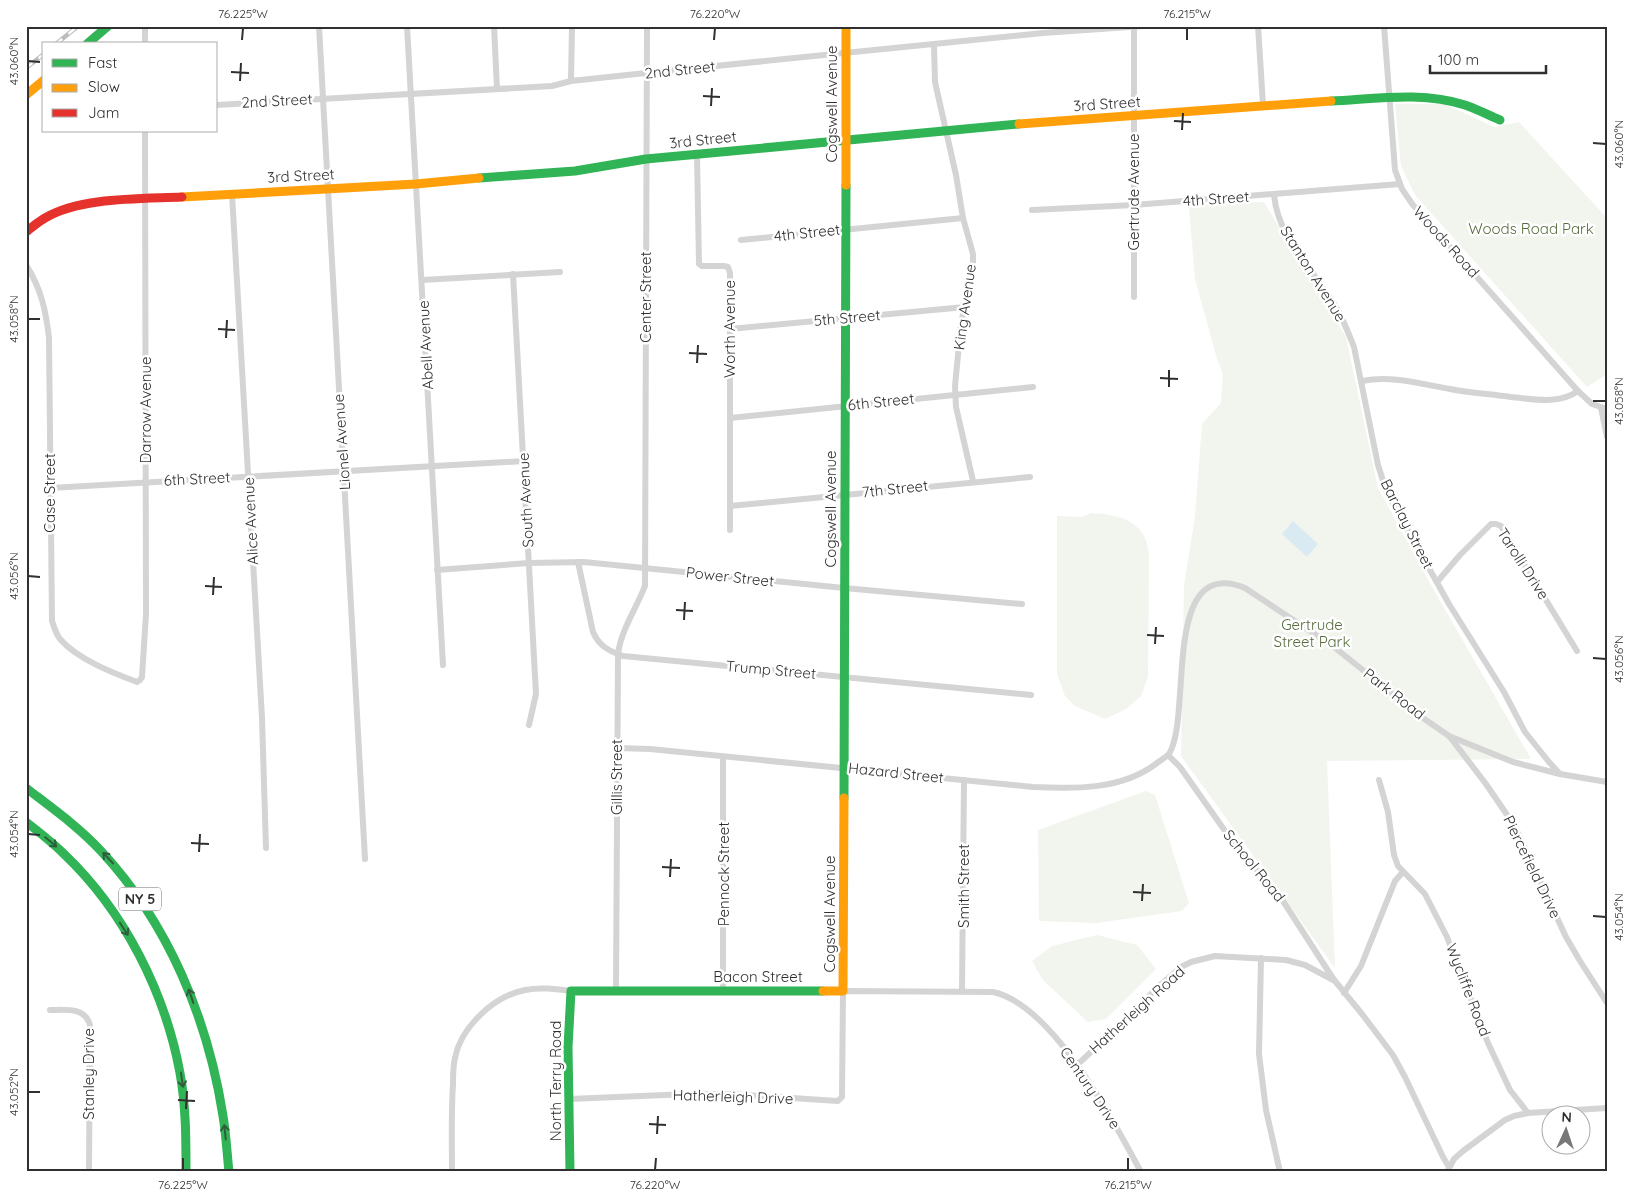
<svg xmlns="http://www.w3.org/2000/svg" width="1633" height="1198" font-family="Quicksand,sans-serif">
	<rect width="100%" height="100%" fill="#fff"/>
	<g fill="#f2f5ed">
		<polygon points="1395,104 1445,104 1494,127 1519,122 1607,218 1607,374 1587,387 1415,195 1401,166"/>
		<polygon points="1264,202 1346,337 1378,488 1432,587 1531,759 1327,761 1335,968 1181,756 1184,586 1195,516 1202,424 1221,403 1223,374 1217,359 1195,279 1189,206"/>
		<path d="M1091 513C1110 514 1134 517 1144 536 1147 541 1148 549 1149 555L1148 677 1141 696 1126 709 1105 719 1075 706 1065 696 1057 674V516L1082 517Z"/>
		<polygon points="1146,791 1155,795 1189,903 1182,911 1096,923 1039,921 1038,830"/>
		<polygon points="1097,935 1137,945 1156,969 1106,1019 1088,1022 1043,980 1032,961 1052,946"/>
	</g>
	<polygon fill="#daeaf2" points="1293,521 1318,544 1307,557 1282,534"/>
	<g fill="none" stroke-linecap="round" stroke-linejoin="round">
		<g stroke="#d4d4d4" stroke-width="6">
			<polyline points="319,26 365,859"/>
			<polyline points="407,26 443,665"/>
			<polyline points="494,26 497,89"/>
			<polyline points="1258,26 1263,105"/>
			<polyline points="1384,26 1395,170 1402,189 1413,205 1578,391 1592,404 1607,409"/>
			<polyline points="145,44 145,26"/>
			<polyline points="934,45 935,82 956,175 963,218 973,254 973,268 961,324 955,386 956,407 973,481"/>
			<polyline points="571,81 572,26"/>
			<polyline points="216,105 552,86 571,81 646,73 1043,33 1144,26"/>
			<polyline points="697,155 699,264 702,266 724,266 728,267 730,273 730,530"/>
			<polyline points="232,194 262,718 266,848"/>
			<path d="M1274 195C1278 237 1311 268 1333 302 1342 316 1348 332 1354 347L1378 465 1387 493 1449 604 1504 692 1525 732 1549 762 1560 774 1607 782"/>
			<polyline points="1032,210 1134,205 1400,184"/>
			<polyline points="741,240 963,218"/>
			<path d="M26 265C41 288 46 311 49 338L52 621C54 627 56 634 60 639 77 659 113 673 137 682L140 680 142 677 146 614 145 131"/>
			<polyline points="513,274 536,694 529,725"/>
			<polyline points="422,280 560,272"/>
			<polyline points="1134,297 1134,26"/>
			<polyline points="730,329 965,307"/>
			<path d="M1362 381C1391 375 1421 384 1450 389 1470 393 1491 394 1511 397 1534 399 1558 405 1578 391"/>
			<polyline points="1601,408 1607,437"/>
			<polyline points="730,418 1033,387"/>
			<polyline points="50,488 524,461"/>
			<polyline points="730,506 1030,477"/>
			<path d="M578 562 593 632C599 646 609 651 623 656L1031 695"/>
			<polyline points="437,570 529,563 584,562 844,588 1022,604"/>
			<polyline points="1437,582 1460,555 1491,524 1496,524 1501,526 1577,651"/>
			<polyline points="1450,737 1486,784 1514,825 1566,937 1580,961 1607,1003"/>
			<path d="M617 748 650 749 1033 787C1075 789 1122 790 1157 763 1161 760 1166 757 1169 754 1193 716 1160 554 1245 588L1334 647 1423 718 1449 736 1513 762 1560 774"/>
			<polyline points="1168,755 1180,767 1230,838 1283,901 1334,980"/>
			<polyline points="723,757 723,991"/>
			<polyline points="1379,780 1388,812 1394,855 1398,866 1425,894 1447,937 1488,1043 1510,1090 1528,1113"/>
			<polyline points="1261,958 1259,1054 1266,1110 1280,1172"/>
			<path d="M616 990 618 654C621 630 636 609 645 586L647 26"/>
			<polyline points="962,991 964,780"/>
			<polyline points="1344,993 1361,966 1395,881 1403,872"/>
			<path d="M50 1010C66 1010 85 1007 90 1025L89 1172"/>
			<polyline points="1077,1065 1121,1024 1159,986 1181,967 1191,962 1215,956 1286,960 1305,965 1335,981 1362,1014 1393,1055 1405,1077 1443,1157 1449,1167"/>
			<path d="M569 1099 689 1094H730L838 1101 842 1097 843 991 993 992C1053 1005 1113 1120 1141 1172"/>
			<path d="M452 1172C452 1143 451 1113 453 1084 453 1076 453 1066 455 1058 461 1027 494 996 525 990 541 987 555 989 571 991"/>
			<polyline points="1447,1172 1454,1159 1463,1151 1505,1120 1514,1116 1528,1113 1607,1108"/>
		</g>
		<g stroke="#30b455" stroke-width="9">
			<polyline points="87,44 108,26"/>
			<path d="M1331 101C1375 99 1422 91 1465 105 1477 109 1488 115 1500 120"/>
			<polyline points="479,178 575,171 646,159 1019,124"/>
			<path d="M26 788C52 808 79 827 101 851 168 923 208 1019 223 1116 226 1134 227 1153 229 1172"/>
			<polyline points="844,798 846,185"/>
			<path d="M26 822C39 832 52 842 64 854 124 911 165 992 180 1073 186 1106 186 1139 186 1172"/>
			<polyline points="570,1172 568,1047 571,991 823,991"/>
		</g>
		<g stroke="#ff9f0a" stroke-width="9">
			<polyline points="26,95 44,80"/>
			<polyline points="1019,124 1331,101"/>
			<polyline points="846,185 846,26"/>
			<polyline points="182,197 416,184 479,178"/>
			<polyline points="823,991 843,991 844,798"/>
		</g>
		<path stroke="#e5322d" stroke-width="9" d="M26 232C32 227 38 222 45 218 80 197 141 199 182 197"/>
		<g stroke="#bcbcbc" stroke-width="4.5">
			<g id="rail">
				<polyline points="56,44 78,26"/>
				<polyline points="26,68 44,54"/>
			</g>
		</g>
		<use href="#rail" stroke="#fff" stroke-width="2.5" stroke-dasharray="8" stroke-linecap="butt"/>
	</g>
	<defs><path id="oneway-shaft" d="M-6 0H5M1.5-3L5.5 0L1.5 3" fill="none" stroke-width="1.6" stroke-linecap="round" stroke-linejoin="round" transform="scale(1.25)"/></defs>
	<g stroke="#305e3d">
		<use href="#oneway-shaft" transform="translate(51 842) rotate(40)"/>
		<use href="#oneway-shaft" transform="translate(108 858) rotate(-133)"/>
		<use href="#oneway-shaft" transform="translate(124 929) rotate(57)"/>
		<use href="#oneway-shaft" transform="translate(191 996) rotate(-109)"/>
		<use href="#oneway-shaft" transform="translate(182 1080) rotate(82)"/>
		<use href="#oneway-shaft" transform="translate(225 1132) rotate(-96)"/>
	</g>
	<path fill="none" stroke="#303030" stroke-width="2" d="M242 40 243 28M714 40 715 28M1187 40V28M28 61 40 62M231 72 249 73M240 81 241 63M703 96 720 97M711 106 712 88M1174 121 1191 122M1182 130 1183 113M1593 143 1606 144M28 319H40M218 329 235 330M226 338 227 320M689 353 707 354M697 363 698 345M1160 378 1178 379M1169 387V370M1593 401H1606M28 576 40 577M205 586 222 587M213 595 214 577M676 610 693 611M684 620 685 602M1147 635 1164 636M1155 644 1156 627M1593 658 1606 659M28 834 40 835M191 843 209 844M199 852 200 834M662 867 680 868M670 877 671 859M1133 892 1151 893M1142 901 1143 884M1593 916 1606 917M28 1092H40M178 1100 195 1101M186 1109 187 1091M649 1124 666 1125M657 1134 658 1116M183 1170V1158M655 1170 656 1158M1128 1170V1158"/>
	<g text-anchor="middle" stroke-width="5" stroke-linejoin="round" paint-order="stroke">
		<rect fill="#fff" stroke="#6e6e6e" stroke-width="1" x="119" y="887.5" width="42" height="23" rx="4"/>
		<g font-size="14" font-weight="bold" fill="#303030">
			<text x="140" y="904">NY 5</text>
		</g>
		<g font-size="15" fill="#303030" stroke="#fff">
			<text transform="translate(680 70) rotate(-6)" y="5">2nd Street</text>
			<text transform="translate(277 101) rotate(-3)" y="5">2nd Street</text>
			<text transform="translate(832 104) rotate(-90)" y="5">Cogswell Avenue</text>
			<text transform="translate(1107 104) rotate(-4)" y="5">3rd Street</text>
			<text transform="translate(703 140) rotate(-6)" y="5">3rd Street</text>
			<text transform="translate(301 176) rotate(-3)" y="5">3rd Street</text>
			<text transform="translate(1134 192) rotate(-90)" y="5">Gertrude Avenue</text>
			<text transform="translate(1216 199) rotate(-4)" y="5">4th Street</text>
			<text transform="translate(807 233) rotate(-6)" y="5">4th Street</text>
			<text transform="translate(1446 242) rotate(48)" y="5">Woods Road</text>
			<text transform="translate(1313 274) rotate(58)" y="5">Stanton Avenue</text>
			<text transform="translate(646 297) rotate(-90)" y="5">Center Street</text>
			<text transform="translate(965 307) rotate(-82)" y="5">King Avenue</text>
			<text transform="translate(847 318) rotate(-5)" y="5">5th Street</text>
			<text transform="translate(730 329) rotate(-90)" y="5">Worth Avenue</text>
			<text transform="translate(426 345) rotate(-93)" y="5">Abell Avenue</text>
			<text transform="translate(881 402) rotate(-6)" y="5">6th Street</text>
			<text transform="translate(146 410) rotate(-90)" y="5">Darrow Avenue</text>
			<text transform="translate(342 442) rotate(-94)" y="5">Lionel Avenue</text>
			<text transform="translate(197 479) rotate(-3)" y="5">6th Street</text>
			<text transform="translate(895 489) rotate(-6)" y="5">7th Street</text>
			<text transform="translate(50 493) rotate(-90)" y="5">Case Street</text>
			<text transform="translate(526 500) rotate(-93)" y="5">South Avenue</text>
			<text transform="translate(831 509) rotate(-90)" y="5">Cogswell Avenue</text>
			<text transform="translate(251 521) rotate(-93)" y="5">Alice Avenue</text>
			<text transform="translate(1407 524) rotate(63)" y="5">Barclay Street</text>
			<text transform="translate(1523 564) rotate(57)" y="5">Tarolli Drive</text>
			<text transform="translate(730 577) rotate(6)" y="5">Power Street</text>
			<text transform="translate(771 670) rotate(5)" y="5">Trump Street</text>
			<text transform="translate(1394 694) rotate(38)" y="5">Park Road</text>
			<text transform="translate(896 773) rotate(6)" y="5">Hazard Street</text>
			<text transform="translate(617 777) rotate(-90)" y="5">Gillis Street</text>
			<text transform="translate(1254 866) rotate(51)" y="5">School Road</text>
			<text transform="translate(1532 867) rotate(64)" y="5">Piercefield Drive</text>
			<text transform="translate(724 874) rotate(-90)" y="5">Pennock Street</text>
			<text transform="translate(964 886) rotate(-90)" y="5">Smith Street</text>
			<text transform="translate(830 914) rotate(-90)" y="5">Cogswell Avenue</text>
			<text x="758" y="982">Bacon Street</text>
			<text transform="translate(1468 990) rotate(69)" y="5">Wycliffe Road</text>
			<text transform="translate(1137 1010) rotate(-42)" y="5">Hatherleigh Road</text>
			<text transform="translate(89 1074) rotate(-90)" y="5">Stanley Drive</text>
			<text transform="translate(556 1081) rotate(-90)" y="5">North Terry Road</text>
			<text transform="translate(1090 1088) rotate(56)" y="5">Century Drive</text>
			<text transform="translate(733 1097) rotate(2)" y="5">Hatherleigh Drive</text>
		</g>
		<g font-size="15" fill="#566c3c" stroke="#fff">
			<text x="1531" y="234">Woods Road Park</text>
			<text x="1312" y="630">Gertrude<tspan x="1312" dy="17">Street Park</tspan></text>
		</g>
	</g>
	<rect width="1633" height="1198" fill="none" stroke="#ffffff" stroke-width="55"/>
	<rect x="42" y="42" width="175" height="90" fill="#ffffff" stroke="#acacac"/>
	<rect x="52" y="59" width="25" height="8" fill="#30b455" stroke="#acacac"/>
	<text x="88" y="68" font-size="15" fill="#303030">Fast</text>
	<rect x="52" y="84" width="25" height="8" fill="#ff9f0a" stroke="#acacac"/>
	<text x="88" y="92" font-size="15" fill="#303030">Slow</text>
	<rect x="52" y="109" width="25" height="8" fill="#e5322d" stroke="#acacac"/>
	<text x="88" y="118" font-size="15" fill="#303030">Jam</text>
	<g transform="translate(1566 1130) rotate(3)"><circle r="24" fill="#ffffff" stroke="#acacac"/>
	<path d="M0-4L9 19L0 12L-9 19Z" fill="#787878"/>
	<text y="-8" font-size="14" font-weight="bold" text-anchor="middle" fill="#303030">N</text>
	</g>
	<path d="M1430 65v8h116v-8" fill="none" stroke="#303030" stroke-width="2.5"/>
	<text x="1438" y="65" font-size="15" fill="#303030" stroke="#ffffff" stroke-width="4" paint-order="stroke">100 m</text>
	<rect x="28" y="28" width="1578" height="1142" fill="none" stroke="#303030" stroke-width="2"/>
	<g font-size="12" text-anchor="middle" fill="#303030">
		<text x="243" y="18">76.225°W</text>
		<text x="715" y="18">76.220°W</text>
		<text x="1187" y="18">76.215°W</text>
		<text transform="translate(14 61) rotate(-90)" y="4">43.060°N</text>
		<text transform="translate(1619 144) rotate(-90)" y="4">43.060°N</text>
		<text transform="translate(14 319) rotate(-90)" y="4">43.058°N</text>
		<text transform="translate(1619 401) rotate(-90)" y="4">43.058°N</text>
		<text transform="translate(14 576) rotate(-90)" y="4">43.056°N</text>
		<text transform="translate(1619 659) rotate(-90)" y="4">43.056°N</text>
		<text transform="translate(14 834) rotate(-90)" y="4">43.054°N</text>
		<text transform="translate(1619 917) rotate(-90)" y="4">43.054°N</text>
		<text transform="translate(14 1092) rotate(-90)" y="4">43.052°N</text>
		<text x="183" y="1189">76.225°W</text>
		<text x="655" y="1189">76.220°W</text>
		<text x="1128" y="1189">76.215°W</text>
	</g>
</svg>
